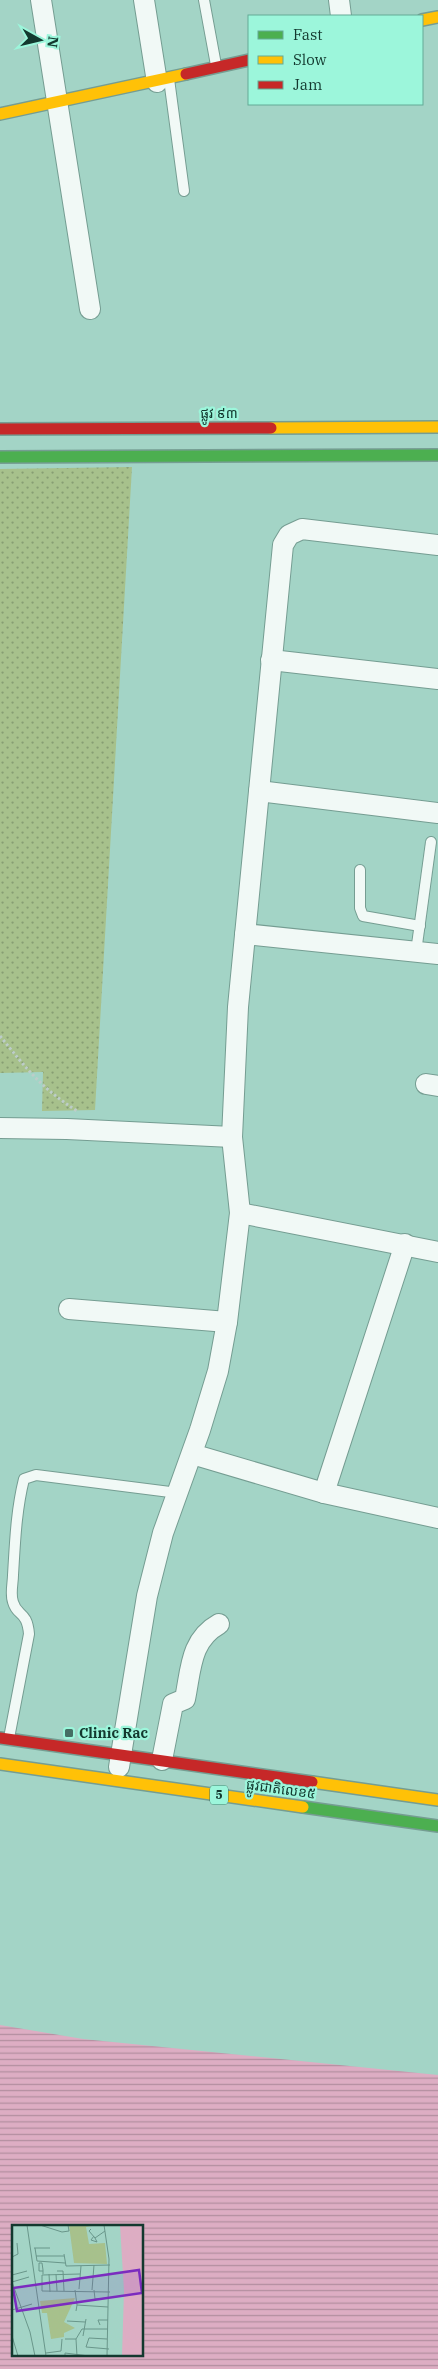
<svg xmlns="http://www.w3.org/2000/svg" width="438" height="2369" font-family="'IBM Plex Serif','Noto Sans Khmer',serif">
	<defs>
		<pattern id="grass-dots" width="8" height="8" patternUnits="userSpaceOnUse" patternTransform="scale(1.25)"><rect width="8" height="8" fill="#a7c18c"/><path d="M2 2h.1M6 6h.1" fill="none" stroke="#879e73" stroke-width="1.8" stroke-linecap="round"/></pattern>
		<pattern id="water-rules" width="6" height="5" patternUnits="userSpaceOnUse" patternTransform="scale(1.25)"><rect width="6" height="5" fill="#ddadc3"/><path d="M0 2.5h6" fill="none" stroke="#b28e9f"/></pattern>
	</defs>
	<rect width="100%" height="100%" fill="#a3d4c6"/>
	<polygon fill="url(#grass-dots)" points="132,467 95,1110 42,1111 43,1072 0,1073 0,469"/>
	<path fill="url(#water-rules)" fill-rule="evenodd" d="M0 2025 83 2039 438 2075V2369H0ZM14 2226H142V2355H14Z"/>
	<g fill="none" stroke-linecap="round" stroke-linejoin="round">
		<g stroke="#759d92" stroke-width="12">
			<g id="lane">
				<polyline points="204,0 216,65"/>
				<polyline points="169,79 184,191"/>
				<polyline points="360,870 360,908 363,916 420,926"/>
				<polyline points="416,952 431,842"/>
				<path d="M9 1738 29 1634C27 1610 17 1617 13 1602 10 1594 13 1583 13 1575 15 1543 16 1511 24 1479L36 1475 178 1493"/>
			</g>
		</g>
		<g stroke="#759d92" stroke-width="22">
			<g id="street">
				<polyline points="41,0 90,309"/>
				<polyline points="144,0 157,82"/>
				<polyline points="339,0 341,16"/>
				<polyline points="271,660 438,679"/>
				<polyline points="259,791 438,813"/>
				<polyline points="245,934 438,954"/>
				<polyline points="426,1084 438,1086"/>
				<polyline points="0,1128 67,1129 232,1137"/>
				<polyline points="240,1213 438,1252"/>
				<polyline points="69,1309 227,1322"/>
				<polyline points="192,1454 324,1493 438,1518"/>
				<polyline points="324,1493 405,1244"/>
				<path d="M162 1760 173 1704 185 1699C191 1670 190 1640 219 1624"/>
				<polyline points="119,1767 147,1596 163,1533 200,1430 218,1371 227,1322 240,1213 232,1137 238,1007 283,545 289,535 302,529 438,545"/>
			</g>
		</g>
		<g stroke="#759d92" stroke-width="14">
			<g id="fast">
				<polyline points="0,457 438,455"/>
				<polyline points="303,1807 438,1826"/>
			</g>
		</g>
		<g stroke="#759d92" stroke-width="14">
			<g id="slow">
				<polyline points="422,20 438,17"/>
				<polyline points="0,114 186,74"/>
				<polyline points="271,428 438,427"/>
				<polyline points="0,1764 303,1807"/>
				<polyline points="312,1782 438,1800"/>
			</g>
		</g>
		<g stroke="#759d92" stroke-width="14">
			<g id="jam">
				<polyline points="186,74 249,60"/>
				<polyline points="0,429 271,428"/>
				<polyline points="0,1738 312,1782"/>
			</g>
		</g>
		<path stroke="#bdcdc9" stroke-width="3" stroke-dasharray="2.5 2.5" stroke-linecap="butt" d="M0 1036C26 1068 41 1088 77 1111"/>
		<use href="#lane" stroke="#f1f9f6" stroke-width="10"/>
		<use href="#street" stroke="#f1f9f6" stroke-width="20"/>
		<use href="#fast" stroke="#4caf50" stroke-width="11"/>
		<use href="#slow" stroke="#ffc107" stroke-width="11"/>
		<use href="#jam" stroke="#c62828" stroke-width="11"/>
	</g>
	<rect fill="#456f64" stroke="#9cf6db" stroke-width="2" x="64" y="1728" width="10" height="10" rx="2.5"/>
	<g text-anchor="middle" stroke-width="4.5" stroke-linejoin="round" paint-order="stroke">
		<rect fill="#9cf6db" stroke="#3c7263" stroke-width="1" x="210" y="1785.5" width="18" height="19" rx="4"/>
		<g font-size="12" font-weight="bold" fill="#13392f">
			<text x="219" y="1799">5</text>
		</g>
		<g font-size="14" fill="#13392f" stroke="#9cf6db">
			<text x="219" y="418">ផ្លូវ ៩៣</text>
			<text transform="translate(281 1789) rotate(8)" y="5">ផ្លូវជាតិលេខ៥</text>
		</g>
		<g font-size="14" font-weight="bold" fill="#13392f" stroke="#9cf6db" text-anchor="start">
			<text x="79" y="1738">Clinic Rac</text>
		</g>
	</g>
	<g transform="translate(12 2225)">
		<rect width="131" height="131" fill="#a3d4c6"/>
		<path d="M57 0H86L74 2 77 19 93 18 95 39 62 38ZM63 73 52 97 63 103 52 108V112L39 114 35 88H30L28 76Z" fill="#a7c18c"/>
		<path d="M108 0H131V131H110L112 66Z" fill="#ddadc3"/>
		<path fill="none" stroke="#ddadc3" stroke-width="2.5" d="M131 131V0"/>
		<path fill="none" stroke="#69968a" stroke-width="1" d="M15 0 34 131M28 0 50 7 57 6 56 0M92 0 97 34 95 131M79 4 77 6 83 13 93 6M82 11 79 15 85 17 83 13M22 23H38M23 23 25 36 53 38M52 29 54 41 98 40M24 31H52M0 32 6 29 5 18M31 46H27V38H30L31 45V49M45 46H51L52 66M37 49 38 67M44 49 45 66M68 49 30 50V66L98 67M0 50 15 46M0 57 18 107 23 131M0 57 17 52M67 64 69 41M63 65 65 80M80 65 82 40M82 65 83 74 97 73M0 85 20 79M64 86 65 80 96 82M55 96 73 97M88 100 86 95H96M0 111 6 131M71 111 74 94M53 114H64L70 104H96M64 114 65 131M95 114 77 113 74 122 97 124M34 128 49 126 50 114M53 131V128L77 131"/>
		<path fill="#7b2cbf" fill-opacity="0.15" stroke="#7b2cbf" stroke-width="2.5" d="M127 45 130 68 5 86 1 63Z"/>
		<rect width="131" height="131" fill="none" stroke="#13392f" stroke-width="2.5"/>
	</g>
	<rect x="248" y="15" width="175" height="90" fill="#9cf6db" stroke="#65aa96"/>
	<rect x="258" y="31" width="25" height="8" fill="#4caf50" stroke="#65aa96"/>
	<text x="293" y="40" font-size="15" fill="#13392f">Fast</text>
	<rect x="258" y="56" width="25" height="8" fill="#ffc107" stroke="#65aa96"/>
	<text x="293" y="65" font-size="15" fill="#13392f">Slow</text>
	<rect x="258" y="81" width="25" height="8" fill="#c62828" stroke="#65aa96"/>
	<text x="293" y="90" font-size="15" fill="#13392f">Jam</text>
	<g transform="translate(40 40) rotate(98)" stroke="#9cf6db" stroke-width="4" paint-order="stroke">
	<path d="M0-4L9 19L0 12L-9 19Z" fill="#13392f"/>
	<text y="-8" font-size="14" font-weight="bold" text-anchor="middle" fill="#13392f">N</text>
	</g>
</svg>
